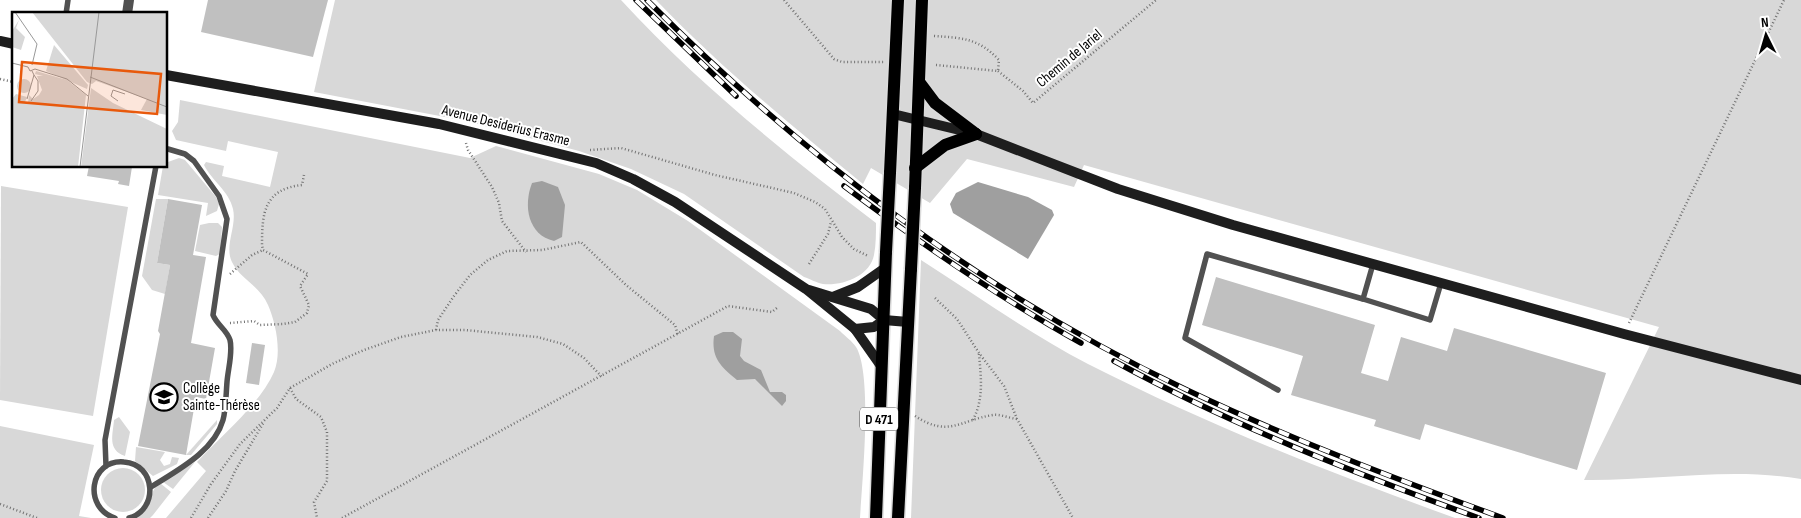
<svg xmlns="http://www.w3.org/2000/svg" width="1801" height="518" font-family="'Sofia Sans Condensed',sans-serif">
	<rect width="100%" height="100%" fill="#fff"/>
	<g fill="#d8d8d8">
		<path d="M335 0H621C697 83 787 155 876 223 876 233 876 245 874 255 870 276 843 286 823 284 817 283 810 279 804 277L684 194 631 169 579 151 466 121 314 92Z"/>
		<path d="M656 0H1801V479C1729 467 1656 481 1584 480L1659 327 1084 165 1074 187 967 159 930 203 871 168 863 184C792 126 720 67 656 0Z"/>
		<path d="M180 100 470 158 496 146 599 174 637 190 688 221 840 331C845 336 852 341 856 347 873 375 862 482 860 518H166L206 471 197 462C221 436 260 404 274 372 282 353 276 323 268 305 259 285 240 279 232 262 224 246 237 227 233 209 229 191 212 181 204 165L206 162 224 166 222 176 270 187 278 152 228 141 226 151 176 140 172 131 178 122Z"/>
		<polygon points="179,158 185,160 216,197 219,204 217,211 206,216 208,203 158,195 163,166 166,166 168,162"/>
		<polygon points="1,186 128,207 93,416 0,400"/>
		<polygon points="156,199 168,199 157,263 170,265 165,294 152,290 142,276"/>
		<polygon points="209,223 218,223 222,227 220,254 216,256 195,251 200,225"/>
		<path d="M921 260C976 295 1030 334 1088 364 1206 424 1330 473 1455 518H911Z"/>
		<path d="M119 417 130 432 125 456C107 450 113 434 114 420Z"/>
		<polygon points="217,420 217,424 191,455 186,455"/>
		<polygon points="0,426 94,445 79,516 91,518 0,518"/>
		<polygon points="136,447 165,452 160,460 164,466 170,464 172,457 179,458 177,464 153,476 135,461"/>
		<polygon points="195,462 173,489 163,482"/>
		<circle cx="123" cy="490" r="22"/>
		<path d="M160 483 171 492 153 515 150 518H130C157 514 145 493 160 483Z"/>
	</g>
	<g fill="#9f9f9f">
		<path d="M542 181 558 187 565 205 562 237 554 241C528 235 523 206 532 183Z"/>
		<polygon points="978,182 1028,197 1052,210 1054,215 1028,259 953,213 950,204 956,193"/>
		<path d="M723 332H733L742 339 740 356 744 361 761 370 770 392H782L786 395V401L782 406 755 379 737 380C721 367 711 358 714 336Z"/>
	</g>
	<g fill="#c0c0c0">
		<polygon points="208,0 328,0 313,57 201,32"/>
		<polygon points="89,166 132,167 129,186 118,184 119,181 87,176"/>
		<polygon points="168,199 202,205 193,255 206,257 191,343 215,348 206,399 196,397 186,455 138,446 160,334 158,331 170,265 157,263"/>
		<polygon points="1216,277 1375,325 1361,373 1388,381 1401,337 1447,351 1454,328 1606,373 1577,470 1425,424 1420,440 1374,426 1376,420 1291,395 1303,356 1202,325"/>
		<polygon points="252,343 265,345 259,385 246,383"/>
	</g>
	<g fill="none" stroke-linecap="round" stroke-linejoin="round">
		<g stroke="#dbdbdb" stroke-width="15">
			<g id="primary">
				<polyline points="920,83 935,103 976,134"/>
				<polyline points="915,168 945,145 976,134"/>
				<polyline points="890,173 898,0"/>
				<polyline points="915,188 922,0"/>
				<polyline points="876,518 886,252"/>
				<polyline points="898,518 911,269"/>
			</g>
		</g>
		<g stroke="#737373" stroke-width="2.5" stroke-dasharray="1 2.5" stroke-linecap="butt">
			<polyline points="784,0 834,59 842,62 884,62"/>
			<path d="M934 36C963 38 978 38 999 60L998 71"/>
			<polyline points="936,65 998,71"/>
			<polyline points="998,71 1023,91 1033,103 1156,0"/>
			<polyline points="0,79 14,82"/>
			<polyline points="466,143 468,150 492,187 499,203 502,221 526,252"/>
			<polyline points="590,150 621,148 715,175 794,193 815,202 825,209 842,237 854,249 868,256"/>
			<polyline points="809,264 828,234 831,222"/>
			<polyline points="230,274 252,255 263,250"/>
			<polyline points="935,298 957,319 979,353 1004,386 1017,419 1073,518"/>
			<path d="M230 323 254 321 260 325 283 324 295 322 307 313 309 305 300 286 308 274 263 250 262 245C262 213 264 189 302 185L304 175"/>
			<polyline points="1629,323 1784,0"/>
			<polyline points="436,330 438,320 454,296 470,275 488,260 507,251 542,250 581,242 626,285 675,325 678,335"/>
			<polyline points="290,388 296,399 321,417 327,432 327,481 314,502 317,518"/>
			<path d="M915 416C949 438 960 420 993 415 1000 414 1009 418 1017 419"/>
			<path d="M973 420C984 398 981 378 979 354"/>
			<polyline points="0,504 37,518"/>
			<polyline points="191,518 211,484 240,444 277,408 290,388 334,363 364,350 401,337 436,330 465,330 537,337 563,344 584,358 602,377"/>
			<polyline points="208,518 226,491 235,471 264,422"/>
			<polyline points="342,518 728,306 772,312 778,307"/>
		</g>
		<g stroke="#515151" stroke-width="5.5">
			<polyline points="66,14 68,0"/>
			<polyline points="1373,264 1363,299 1430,320 1441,283"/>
			<polyline points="1278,390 1185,338 1207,254 1363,299"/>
			<polyline points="106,466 105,440 156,166"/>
			<path d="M151 487C176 471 214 452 223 420 226 409 226 394 227 382 228 369 233 352 230 340 227 330 217 325 213 315L227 219 219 196 194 161 185 154 168 149"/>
			<path d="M115 518C83 508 89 459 124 462 156 464 159 510 129 518"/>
		</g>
		<polyline stroke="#515151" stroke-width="10" points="127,14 129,0"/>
		<g stroke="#1e1e1e" stroke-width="10">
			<polyline points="0,41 14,44"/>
			<polyline points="166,75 439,124 596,163 633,179 675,202 806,289 855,329 881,366"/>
			<polyline points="893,114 976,134 1118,189 1233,225 1624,334 1801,380"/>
			<polyline points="809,290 871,309 884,320 908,322"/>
			<polyline points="833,297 858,287 885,268"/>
			<polyline points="855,329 874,327 884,320"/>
		</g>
		<use href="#primary" stroke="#000" stroke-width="12"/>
		<g stroke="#000" stroke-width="5.5">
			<g id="rail">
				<polyline points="636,0 736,96"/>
				<path d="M647 0C804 158 986 295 1187 390 1290 439 1396 479 1503 518"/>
				<path d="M844 186C920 243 998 297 1081 343"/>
				<path d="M1114 361C1231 425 1354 473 1479 518"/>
			</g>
		</g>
		<use href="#rail" stroke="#fff" stroke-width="4" stroke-dasharray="11" stroke-linecap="butt"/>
		<g stroke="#dbdbdb" stroke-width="15" stroke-linecap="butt">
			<g id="primary-bridge">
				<polyline points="886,252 890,173"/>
				<polyline points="911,269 915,188"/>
			</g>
		</g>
		<use href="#primary-bridge" stroke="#000" stroke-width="12"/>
	</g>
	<defs>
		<g id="school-ring" transform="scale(1.4375)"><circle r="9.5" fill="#fff" stroke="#000" stroke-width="1.5"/><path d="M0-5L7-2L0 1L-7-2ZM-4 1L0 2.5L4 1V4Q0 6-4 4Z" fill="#000"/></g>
	</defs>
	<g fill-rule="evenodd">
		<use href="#school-ring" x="164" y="397"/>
	</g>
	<g text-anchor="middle" stroke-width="4" stroke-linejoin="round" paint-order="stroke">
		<rect fill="#fff" stroke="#4c4c4c" stroke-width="1" x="860" y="407.5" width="38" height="23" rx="4"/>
		<g font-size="14" font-weight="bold" fill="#000">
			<text x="879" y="424">D 471</text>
		</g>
		<g font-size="15" fill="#000" stroke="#fff">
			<text transform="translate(1069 58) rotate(-40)" y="5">Chemin de Jariel</text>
			<text transform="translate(506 125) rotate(14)" y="5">Avenue Desiderius Erasme</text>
		</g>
		<g font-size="15" fill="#000" stroke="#fff" text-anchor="start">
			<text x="183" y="393">Collège<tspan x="183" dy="17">Sainte-Thérèse</tspan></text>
		</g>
	</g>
	<g transform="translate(12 12)">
		<rect width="155" height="155" fill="#fff"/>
		<path d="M20 0H155V103L129 98 135 87 84 69 80 72 75 70ZM7 8 4 16 13 25 9 38 0 35V19ZM42 33 76 73 75 77 34 59ZM24 59 55 68 74 83 66 155H0V87L4 82 15 85 13 90 16 91 17 83 21 87 27 83 30 78 25 64H31L23 62ZM5 74a7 7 0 1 1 14 0a7 7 0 1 1-14 0ZM79 76 101 91 155 117V155H69Z" fill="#d8d8d8"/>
		<path fill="none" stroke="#999" stroke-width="1" d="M3 0 25 32 20 53M0 51 16 55M16 55 18 59 23 57 55 67 76 84M78 65 155 95M15 87 22 63 20 59M19 89 26 79V69L22 63M106 89 99 84 101 78 113 82M68 155 87 0"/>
		<path fill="#e8590c" fill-opacity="0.15" stroke="#e8590c" stroke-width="2.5" d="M10 50 149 62 145 102 7 90Z"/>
		<rect width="155" height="155" fill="none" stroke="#000" stroke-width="2.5"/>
	</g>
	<g transform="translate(1766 35) rotate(355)" stroke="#ffffff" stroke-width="4" paint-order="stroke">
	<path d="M0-4L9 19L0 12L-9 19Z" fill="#000000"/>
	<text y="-8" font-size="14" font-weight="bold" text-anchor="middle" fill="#000000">N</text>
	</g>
</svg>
